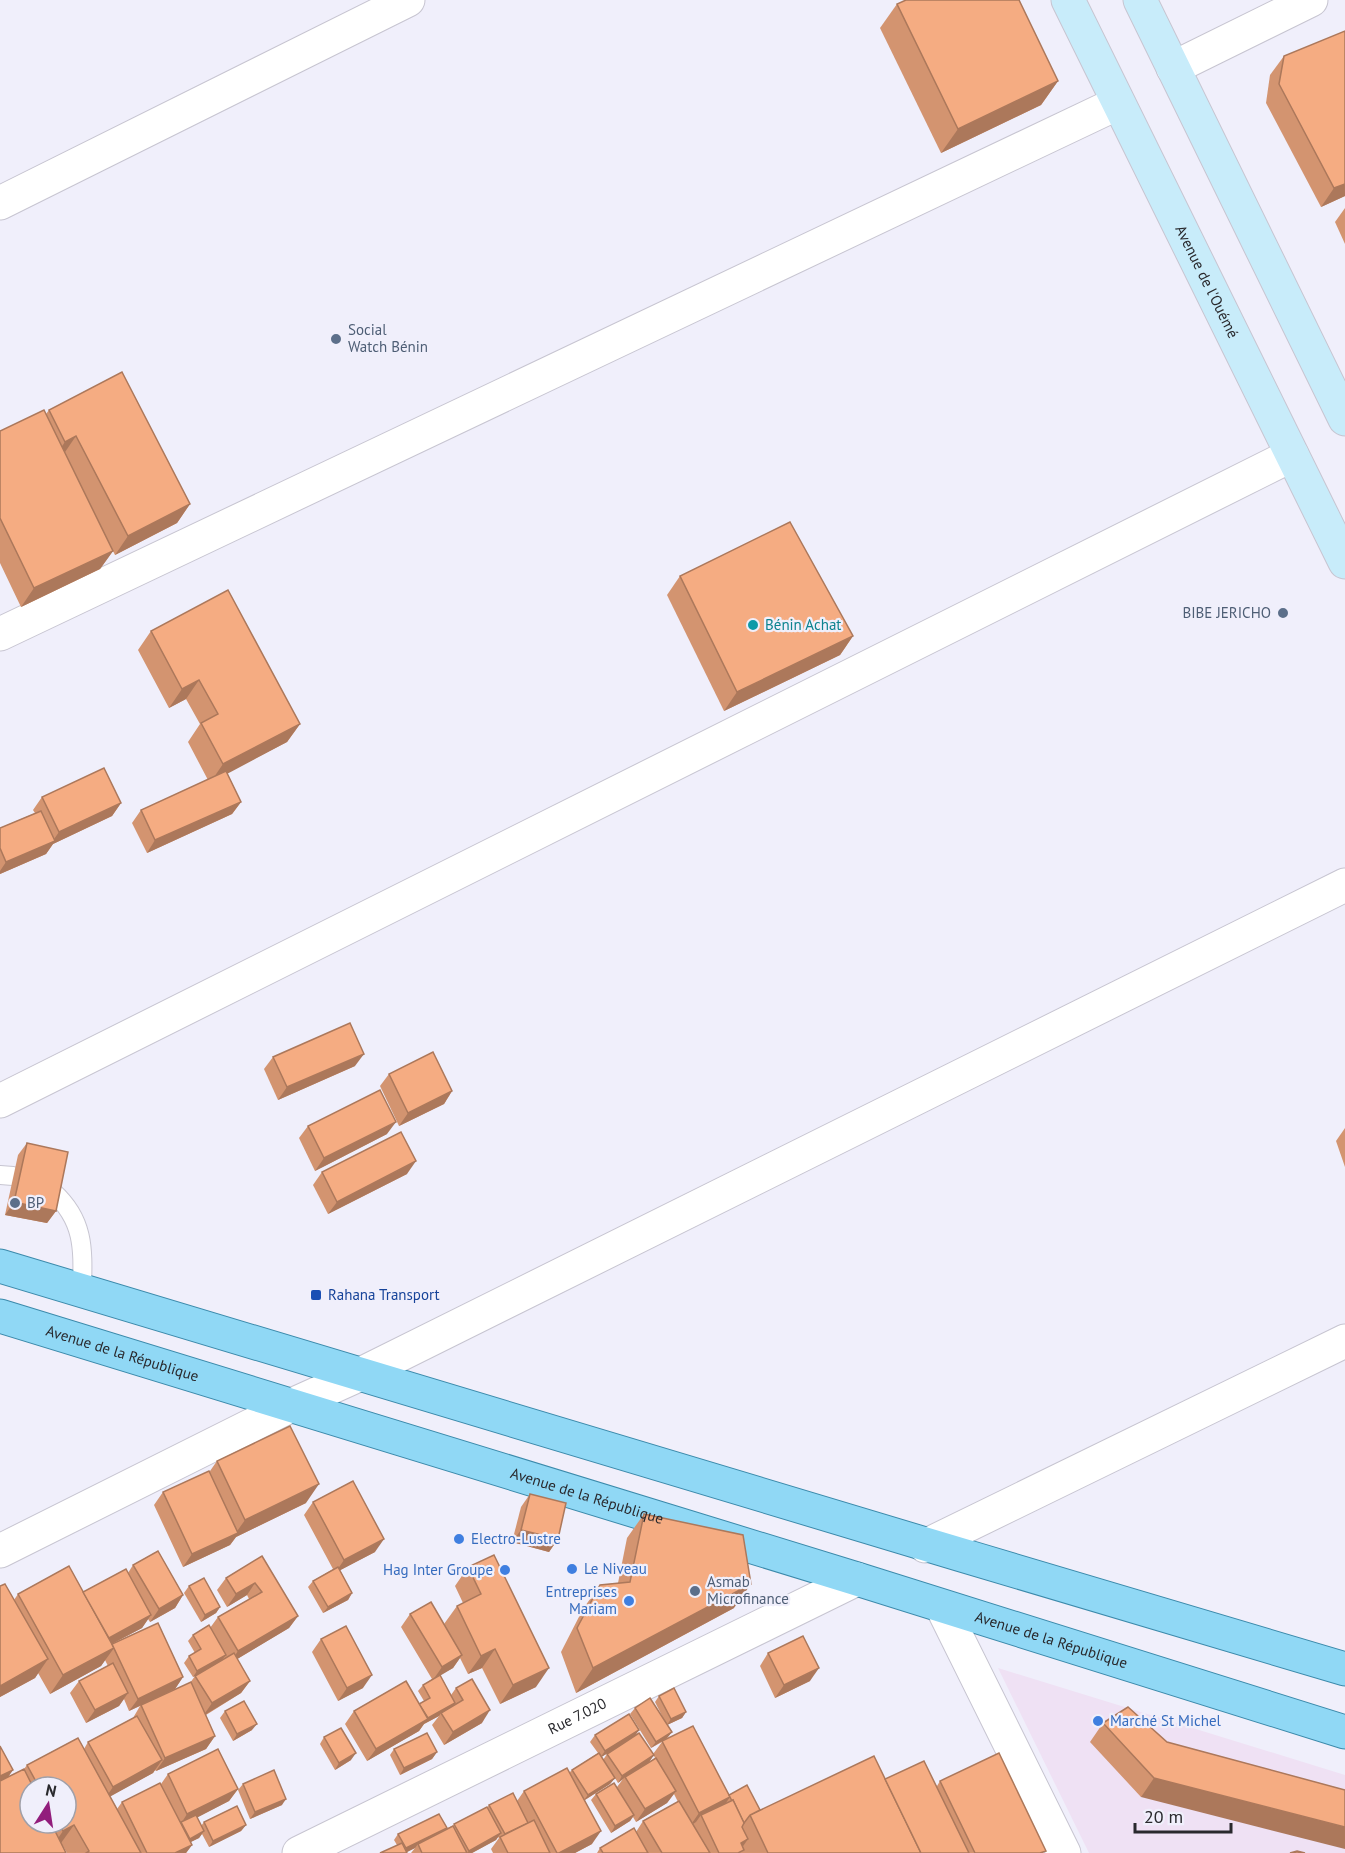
<svg xmlns="http://www.w3.org/2000/svg" width="1345" height="1853" font-family="'PT Sans',sans-serif">
	<rect width="100%" height="100%" fill="#f0effb"/>
	<polygon fill="#efe1f4" points="998,1668 1345,1775 1345,1853 1089,1853"/>
	<g fill="none" stroke-linecap="round" stroke-linejoin="round">
		<g stroke="#c7c5d1" stroke-width="20">
			<g id="lane">
				<polyline points="0,1175 13,1176"/>
				<path d="M53 1192C85 1221 83 1250 82 1290"/>
			</g>
		</g>
		<g stroke="#c7c5d1" stroke-width="35">
			<g id="street">
				<polyline points="1173,68 1311,0"/>
				<polyline points="0,203 408,0"/>
				<polyline points="0,634 1118,103"/>
				<polyline points="0,1101 1292,455"/>
				<polyline points="925,1546 1345,1341"/>
				<polyline points="0,1551 292,1405 363,1373 1345,885"/>
				<polyline points="942,1607 1064,1853"/>
				<path id="s1" d="M299 1853 857 1579"/>
			</g>
		</g>
		<g stroke="#c7c5d1" stroke-width="35">
			<g id="secondary">
				<path id="s2" d="M1068 0 1345 562"/>
				<polyline points="1140,0 1345,419"/>
			</g>
		</g>
		<g stroke="#3c8aab" stroke-width="35">
			<g id="primary">
				<path d="M0 1266C449 1399 896 1537 1345 1669"/>
				<path id="s3" d="M0 1316 857 1579 1345 1732"/>
			</g>
		</g>
		<use href="#lane" stroke="#fff" stroke-width="18"/>
		<use href="#street" stroke="#fff" stroke-width="33"/>
		<use href="#secondary" stroke="#c8ecfa" stroke-width="33"/>
		<use href="#primary" stroke="#90d8f5" stroke-width="33"/>
	</g>
	<g fill="#d39470" fill-rule="evenodd">
		<polygon points="897,4 1058,81 1041,105 941,153 880,28"/>
		<polygon points="1284,56 1345,196 1321,207 1266,103 1270,75"/>
		<polygon points="1345,208 1345,244 1335,222"/>
		<polygon points="49,410 190,504 177,523 115,555 113,551 100,569 21,607 0,563 0,431 46,414"/>
		<polygon points="680,576 853,636 840,655 724,711 667,595"/>
		<polygon points="151,631 300,724 287,742 227,773 241,802 232,814 147,853 132,823 141,810 208,780 188,742 200,724 186,699 169,708 138,650"/>
		<polygon points="42,797 121,803 112,816 53,844 46,854 0,874 0,828 35,813 33,810"/>
		<polygon points="273,1057 355,1066 278,1100 264,1069"/>
		<polygon points="389,1074 452,1091 444,1104 399,1126 380,1086"/>
		<polygon points="308,1126 387,1134 315,1171 299,1138"/>
		<polygon points="1345,1128 1345,1167 1336,1141"/>
		<polygon points="27,1143 56,1211 47,1223 5,1215 18,1155"/>
		<polygon points="322,1172 407,1174 328,1214 313,1185"/>
		<polygon points="217,1461 306,1503 236,1537 230,1545 183,1567 154,1505 163,1492 210,1471"/>
		<polygon points="530,1494 558,1539 549,1552 512,1542 521,1507"/>
		<polygon points="313,1502 375,1552 340,1570 352,1593 348,1600 323,1613 308,1587 313,1581 333,1569 304,1515"/>
		<polygon points="644,1514 734,1608 576,1693 561,1652 583,1609 600,1585 618,1583 627,1538"/>
		<path d="M158 1551 183 1595 175 1608 150 1622 148 1619 142 1628 112 1644 158 1623 183 1677 175 1689 171 1691 190 1683 195 1676 193 1677 184 1663 189 1656 195 1653 188 1641 193 1635 209 1625 210 1628 218 1617 249 1599 247 1595 227 1607 217 1590 226 1578 262 1556 298 1616 289 1628 237 1659 250 1681 241 1693 206 1715 215 1736 206 1749 156 1771 155 1770 153 1773 110 1796 117 1809 122 1802 160 1783 161 1784 168 1774 218 1749 238 1789 229 1801 197 1817 201 1826 204 1822 237 1806 246 1825 241 1831 209 1847 202 1834 199 1838 190 1842 192 1845 186 1853H67L61 1843 66 1853H0V1746L13 1770 7 1777 24 1769 27 1765 78 1738 84 1749 88 1742 133 1718 140 1706 129 1711 124 1699 119 1706 86 1723 70 1693 79 1681 108 1666 105 1660 101 1666 50 1694 38 1673 35 1678 0 1697V1586L5 1584 14 1600 18 1594 69 1566 83 1592 126 1569 128 1573 133 1565ZM30 1787H66V1823H30Z"/>
		<polygon points="468,1567 536,1687 500,1704 482,1668 468,1674 460,1658 453,1668 440,1675 451,1695 456,1688 482,1723 444,1745 432,1725 439,1716 424,1724 419,1731 367,1761 345,1724 354,1711 419,1704 424,1701 418,1691 423,1685 432,1679 401,1627 410,1614 444,1624 457,1606 463,1603 455,1586"/>
		<polygon points="189,1586 220,1607 216,1613 201,1622 184,1593"/>
		<polygon points="321,1639 363,1688 338,1701 312,1652"/>
		<polygon points="768,1653 810,1681 775,1698 760,1666"/>
		<path d="M659 1696 686 1712 682 1718 667 1725 672 1732 667 1738 729 1795 760 1810 885 1779 937 1786 940 1781 1044 1853H597L600 1848 636 1832 643 1821 678 1802 674 1794 667 1803 636 1822 633 1817 630 1821 611 1833 591 1800 596 1794 617 1787 623 1779 618 1783 615 1778 610 1784 585 1800 592 1844 575 1853H493L491 1849 499 1838 498 1837 496 1840 472 1853H411L415 1848 407 1852 397 1845 394 1840 398 1834 446 1829 487 1808 489 1805 517 1801 524 1791 570 1772 572 1770 598 1753 590 1742 595 1735H636L654 1755 649 1762 655 1758 653 1754 662 1742 651 1748 630 1714 635 1708 664 1720 655 1702ZM621 1745 607 1754 603 1760 601 1757Z"/>
		<polygon points="225,1711 252,1730 233,1741 220,1718"/>
		<polygon points="1103,1723 1167,1742 1345,1790 1141,1797 1090,1742"/>
		<polygon points="324,1737 351,1760 335,1770 320,1744"/>
		<polygon points="394,1749 437,1752 432,1759 400,1775 390,1755"/>
		<polygon points="243,1784 282,1805 250,1819 238,1790"/>
	</g>
	<g fill="#ac785b">
		<polygon points="1058,81 1041,105 941,153 958,129"/>
		<polygon points="1345,184 1345,196 1321,207 1334,188"/>
		<polygon points="76,436 63,455 52,460 65,442"/>
		<polygon points="190,504 177,523 115,555 128,536"/>
		<polygon points="113,551 100,569 21,607 34,588"/>
		<polygon points="853,636 840,655 724,711 737,692"/>
		<polygon points="199,680 186,699 169,708 182,689"/>
		<polygon points="300,724 287,742 210,783 223,764"/>
		<polygon points="241,802 232,814 147,853 155,840"/>
		<polygon points="121,803 112,816 53,844 46,854 0,874 0,871 6,862 52,842 59,832"/>
		<polygon points="364,1054 355,1066 278,1100 287,1087"/>
		<polygon points="452,1091 444,1104 399,1126 408,1113"/>
		<polygon points="396,1122 387,1134 315,1171 324,1158"/>
		<polygon points="416,1161 407,1174 328,1214 337,1202"/>
		<polygon points="14,1202 56,1211 47,1223 5,1215"/>
		<polygon points="319,1484 306,1503 236,1537 230,1545 183,1567 192,1554 235,1534 245,1520"/>
		<polygon points="521,1530 558,1539 549,1552 512,1542"/>
		<polygon points="384,1539 375,1552 335,1573 344,1560"/>
		<polygon points="255,1583 247,1595 227,1607 236,1594"/>
		<polygon points="751,1584 734,1608 576,1693 593,1668"/>
		<polygon points="352,1593 348,1600 323,1613 328,1607"/>
		<polygon points="183,1595 175,1608 150,1622 159,1609"/>
		<polygon points="220,1607 216,1613 201,1622 205,1615"/>
		<polygon points="151,1615 142,1628 100,1650 109,1638"/>
		<polygon points="298,1616 289,1628 229,1664 238,1651"/>
		<polygon points="114,1648 101,1666 50,1694 63,1675"/>
		<polygon points="495,1649 482,1668 468,1674 481,1656"/>
		<polygon points="226,1655 221,1661 193,1677 197,1671"/>
		<polygon points="462,1655 453,1668 433,1680 442,1667"/>
		<polygon points="48,1659 35,1678 0,1697 0,1686"/>
		<polygon points="549,1668 536,1687 500,1704 513,1685"/>
		<polygon points="819,1668 810,1681 775,1698 784,1685"/>
		<polygon points="372,1675 363,1688 338,1701 347,1688"/>
		<polygon points="183,1677 175,1689 129,1711 138,1699"/>
		<polygon points="250,1681 241,1693 203,1716 212,1703"/>
		<polygon points="128,1693 119,1706 86,1723 95,1710"/>
		<polygon points="455,1703 451,1710 441,1713 439,1716 424,1724 419,1731 367,1761 376,1749 427,1718"/>
		<polygon points="490,1710 482,1723 444,1745 453,1732"/>
		<polygon points="686,1712 682,1718 667,1725 671,1719"/>
		<polygon points="257,1724 252,1730 233,1741 237,1734"/>
		<polygon points="639,1730 635,1736 600,1758 605,1751"/>
		<polygon points="672,1732 667,1738 651,1748 656,1742"/>
		<polygon points="215,1736 206,1749 156,1771 165,1758"/>
		<polygon points="437,1752 432,1759 400,1775 404,1768"/>
		<polygon points="356,1753 351,1760 335,1770 339,1763"/>
		<polygon points="654,1755 649,1762 625,1777 623,1779 618,1783 622,1776"/>
		<polygon points="162,1760 153,1773 104,1800 113,1787"/>
		<polygon points="13,1770 4,1783 0,1785 0,1776"/>
		<polygon points="615,1778 610,1784 583,1801 588,1795"/>
		<polygon points="1154,1778 1345,1827 1345,1849 1141,1797"/>
		<polygon points="238,1789 229,1801 183,1825 182,1822 187,1814"/>
		<polygon points="676,1791 667,1803 636,1822 645,1809"/>
		<polygon points="730,1797 721,1810 701,1815 696,1822 690,1826 699,1813"/>
		<polygon points="286,1799 282,1805 250,1819 255,1812"/>
		<polygon points="634,1815 630,1821 611,1833 615,1826"/>
		<polygon points="74,1825 61,1843 50,1850 63,1831"/>
		<polygon points="246,1825 241,1831 209,1847 213,1841"/>
		<polygon points="447,1828 418,1844 415,1848 405,1853 403,1853 406,1848"/>
		<polygon points="204,1831 199,1838 185,1845 190,1839"/>
		<polygon points="601,1831 592,1844 575,1853 559,1853"/>
		<polygon points="501,1833 496,1840 472,1853 467,1853 469,1851"/>
		<polygon points="748,1839 739,1852 741,1843"/>
		<polygon points="192,1845 186,1853 175,1853"/>
	</g>
	<g fill="#f5ac82" stroke="#ac785b" stroke-width="1.5">
		<polygon points="906,0 1019,0 1058,81 958,129 897,4"/>
		<polygon points="1345,31 1345,184 1334,188 1279,84 1284,56"/>
		<polygon points="122,372 190,504 128,536 76,436 65,442 49,410"/>
		<polygon points="44,410 113,551 34,588 0,518 0,431"/>
		<polygon points="790,522 853,636 737,692 680,576"/>
		<polygon points="228,590 300,724 223,764 201,723 218,714 199,680 182,689 151,631"/>
		<polygon points="104,768 121,803 59,832 42,797"/>
		<polygon points="226,771 241,802 155,840 141,810"/>
		<polygon points="41,811 55,841 6,862 0,848 0,828"/>
		<polygon points="350,1023 364,1054 287,1087 273,1057"/>
		<polygon points="433,1052 452,1091 408,1113 389,1074"/>
		<polygon points="380,1090 396,1122 324,1158 308,1126"/>
		<polygon points="401,1132 416,1161 337,1202 322,1172"/>
		<polygon points="27,1143 68,1152 56,1211 14,1202"/>
		<polygon points="290,1426 319,1484 245,1520 217,1461"/>
		<polygon points="209,1471 238,1533 192,1554 163,1492"/>
		<polygon points="353,1481 384,1539 344,1560 313,1502"/>
		<polygon points="530,1494 566,1503 558,1539 521,1530"/>
		<polygon points="644,1514 743,1535 751,1584 593,1668 577,1628 600,1585 630,1582"/>
		<polygon points="158,1551 183,1595 159,1609 133,1565"/>
		<polygon points="494,1555 549,1668 513,1685 495,1649 481,1656 457,1606 481,1594 468,1567"/>
		<polygon points="262,1556 298,1616 238,1651 218,1617 262,1592 255,1583 236,1594 226,1578"/>
		<polygon points="69,1566 114,1648 63,1675 18,1594"/>
		<polygon points="338,1567 352,1593 328,1607 313,1581"/>
		<polygon points="126,1569 151,1615 109,1638 83,1592"/>
		<polygon points="204,1578 220,1607 205,1615 189,1586"/>
		<polygon points="5,1584 48,1659 0,1686 0,1586"/>
		<polygon points="431,1602 462,1655 442,1667 410,1614"/>
		<polygon points="158,1623 183,1677 138,1699 112,1644"/>
		<polygon points="209,1625 226,1655 197,1671 189,1656 201,1649 193,1635"/>
		<polygon points="346,1626 372,1675 347,1688 321,1639"/>
		<polygon points="803,1636 819,1668 784,1685 768,1653"/>
		<polygon points="234,1653 250,1681 212,1703 195,1676"/>
		<polygon points="113,1663 128,1693 95,1710 79,1681"/>
		<polygon points="440,1675 455,1703 428,1718 419,1704 430,1698 423,1685"/>
		<polygon points="472,1679 490,1710 453,1732 441,1713 463,1700 456,1688"/>
		<polygon points="406,1681 428,1719 376,1749 354,1711"/>
		<polygon points="191,1682 215,1736 165,1758 141,1705"/>
		<polygon points="674,1688 686,1712 671,1719 659,1696"/>
		<polygon points="650,1698 672,1732 656,1742 635,1708"/>
		<polygon points="244,1701 257,1724 237,1734 225,1711"/>
		<polygon points="1128,1707 1167,1742 1345,1790 1345,1827 1154,1778 1103,1723"/>
		<polygon points="629,1714 639,1730 605,1751 595,1735"/>
		<polygon points="137,1716 162,1760 113,1787 88,1742"/>
		<polygon points="693,1726 730,1797 699,1813 662,1741"/>
		<polygon points="341,1728 356,1753 339,1763 324,1737"/>
		<polygon points="427,1733 437,1752 404,1768 394,1749"/>
		<polygon points="639,1733 654,1755 622,1776 607,1754"/>
		<polygon points="78,1738 141,1853 86,1853 89,1851 74,1825 63,1831 59,1823 66,1823 66,1787 39,1787 27,1765"/>
		<polygon points="0,1746 13,1770 0,1776"/>
		<polygon points="218,1749 238,1789 187,1814 168,1774"/>
		<polygon points="599,1753 615,1778 588,1795 572,1770"/>
		<polygon points="999,1753 1046,1851 1040,1853 975,1853 940,1781"/>
		<polygon points="874,1756 921,1853 768,1853 750,1815"/>
		<polygon points="656,1758 676,1791 645,1809 625,1777"/>
		<polygon points="924,1761 969,1853 921,1853 885,1779"/>
		<polygon points="567,1768 601,1831 559,1853 557,1853 524,1791"/>
		<polygon points="24,1769 33,1787 30,1787 30,1823 51,1823 66,1853 0,1853 0,1781"/>
		<polygon points="274,1770 286,1799 255,1812 243,1784"/>
		<polygon points="160,1783 192,1845 175,1853 147,1853 122,1802"/>
		<polygon points="614,1783 634,1815 615,1826 596,1794"/>
		<polygon points="747,1785 760,1810 750,1815 744,1823 733,1800 732,1801 729,1795"/>
		<polygon points="513,1793 528,1823 505,1834 489,1805"/>
		<polygon points="733,1800 744,1823 742,1827 748,1839 741,1843 744,1850 738,1853 719,1853 701,1815"/>
		<polygon points="679,1801 710,1853 662,1853 643,1821"/>
		<polygon points="237,1806 246,1825 213,1841 204,1822"/>
		<polygon points="487,1807 501,1833 469,1851 454,1824"/>
		<polygon points="439,1814 447,1828 406,1848 398,1834"/>
		<polygon points="196,1815 204,1831 190,1839 181,1822"/>
		<polygon points="534,1820 550,1853 508,1853 500,1837"/>
		<polygon points="453,1826 467,1853 422,1853 418,1844"/>
		<polygon points="634,1828 648,1853 603,1853 600,1848"/>
		<polygon points="402,1843 407,1853 380,1853"/>
		<polygon points="1297,1851 1305,1853 1290,1853"/>
	</g>
	<g fill="#5c6f8a" stroke="#f0effb" stroke-width="2">
		<circle cx="336" cy="339" r="6"/>
		<circle cx="1283" cy="613" r="6"/>
		<circle cx="15" cy="1203" r="6"/>
		<circle cx="695" cy="1591" r="6"/>
	</g>
	<circle fill="#0f9aa8" stroke="#f0effb" stroke-width="2" cx="753" cy="625" r="6"/>
	<rect fill="#1a4fb4" stroke="#f0effb" stroke-width="2" x="310" y="1289" width="12" height="12" rx="3"/>
	<g fill="#3f7fe0" stroke="#f0effb" stroke-width="2">
		<circle cx="459" cy="1539" r="6"/>
		<circle cx="572" cy="1569" r="6"/>
		<circle cx="505" cy="1570" r="6"/>
		<circle cx="629" cy="1601" r="6"/>
		<circle cx="1098" cy="1721" r="6"/>
	</g>
	<g text-anchor="middle" stroke-width="4.5" stroke-linejoin="round" paint-order="stroke">
		<g font-size="15" fill="#29292d" stroke="#f0effb">
			<text dy="5" stroke="none"><textPath href="#s2" startOffset="314">Avenue de l'Ouémé</textPath></text>
			<text dy="5" stroke="none"><textPath href="#s3" startOffset="128">Avenue de la République</textPath></text>
			<text dy="5" stroke="none"><textPath href="#s3" startOffset="614">Avenue de la République</textPath></text>
			<text dy="5" stroke="none"><textPath href="#s3" startOffset="1100">Avenue de la République</textPath></text>
			<text dy="5" stroke="none"><textPath href="#s1" startOffset="310">Rue 7.020</textPath></text>
		</g>
		<g font-size="15" fill="#4e5e75" stroke="#f0effb" text-anchor="start">
			<text x="348" y="335">Social<tspan x="348" dy="17">Watch Bénin</tspan></text>
			<text x="1271" y="618" text-anchor="end">BIBE JERICHO</text>
			<text x="27" y="1208">BP</text>
			<text x="707" y="1587">Asmab<tspan x="707" dy="17">Microfinance</tspan></text>
		</g>
		<g font-size="15" fill="#0d838f" stroke="#f0effb" text-anchor="start">
			<text x="765" y="630">Bénin Achat</text>
		</g>
		<g font-size="15" fill="#164399" stroke="#f0effb" text-anchor="start">
			<text x="328" y="1300">Rahana Transport</text>
		</g>
		<g font-size="15" fill="#366cbe" stroke="#f0effb" text-anchor="start">
			<text x="471" y="1544">Electro-Lustre</text>
			<text x="584" y="1574">Le Niveau</text>
			<text x="493" y="1575" text-anchor="end">Hag Inter Groupe</text>
			<text x="617" y="1597" text-anchor="end">Entreprises<tspan x="617" dy="17">Mariam</tspan></text>
			<text x="1110" y="1726">Marché St Michel</text>
		</g>
	</g>
	<g transform="translate(48 1805) rotate(12)"><circle r="28" fill="#f0effb" stroke="#a0a0a9" stroke-width="1.5"/>
	<path d="M0-4.5L10 22L0 15L-10 22Z" fill="#921d7c"/>
	<text y="-9" font-size="16" font-weight="bold" text-anchor="middle" fill="#29292d">N</text>
	</g>
	<path d="M1135 1823v9h96v-9" fill="none" stroke="#29292d" stroke-width="3"/>
	<text x="1144" y="1823" font-size="18" fill="#29292d" stroke="#f0effb" stroke-width="4.5" paint-order="stroke">20 m</text>
</svg>
